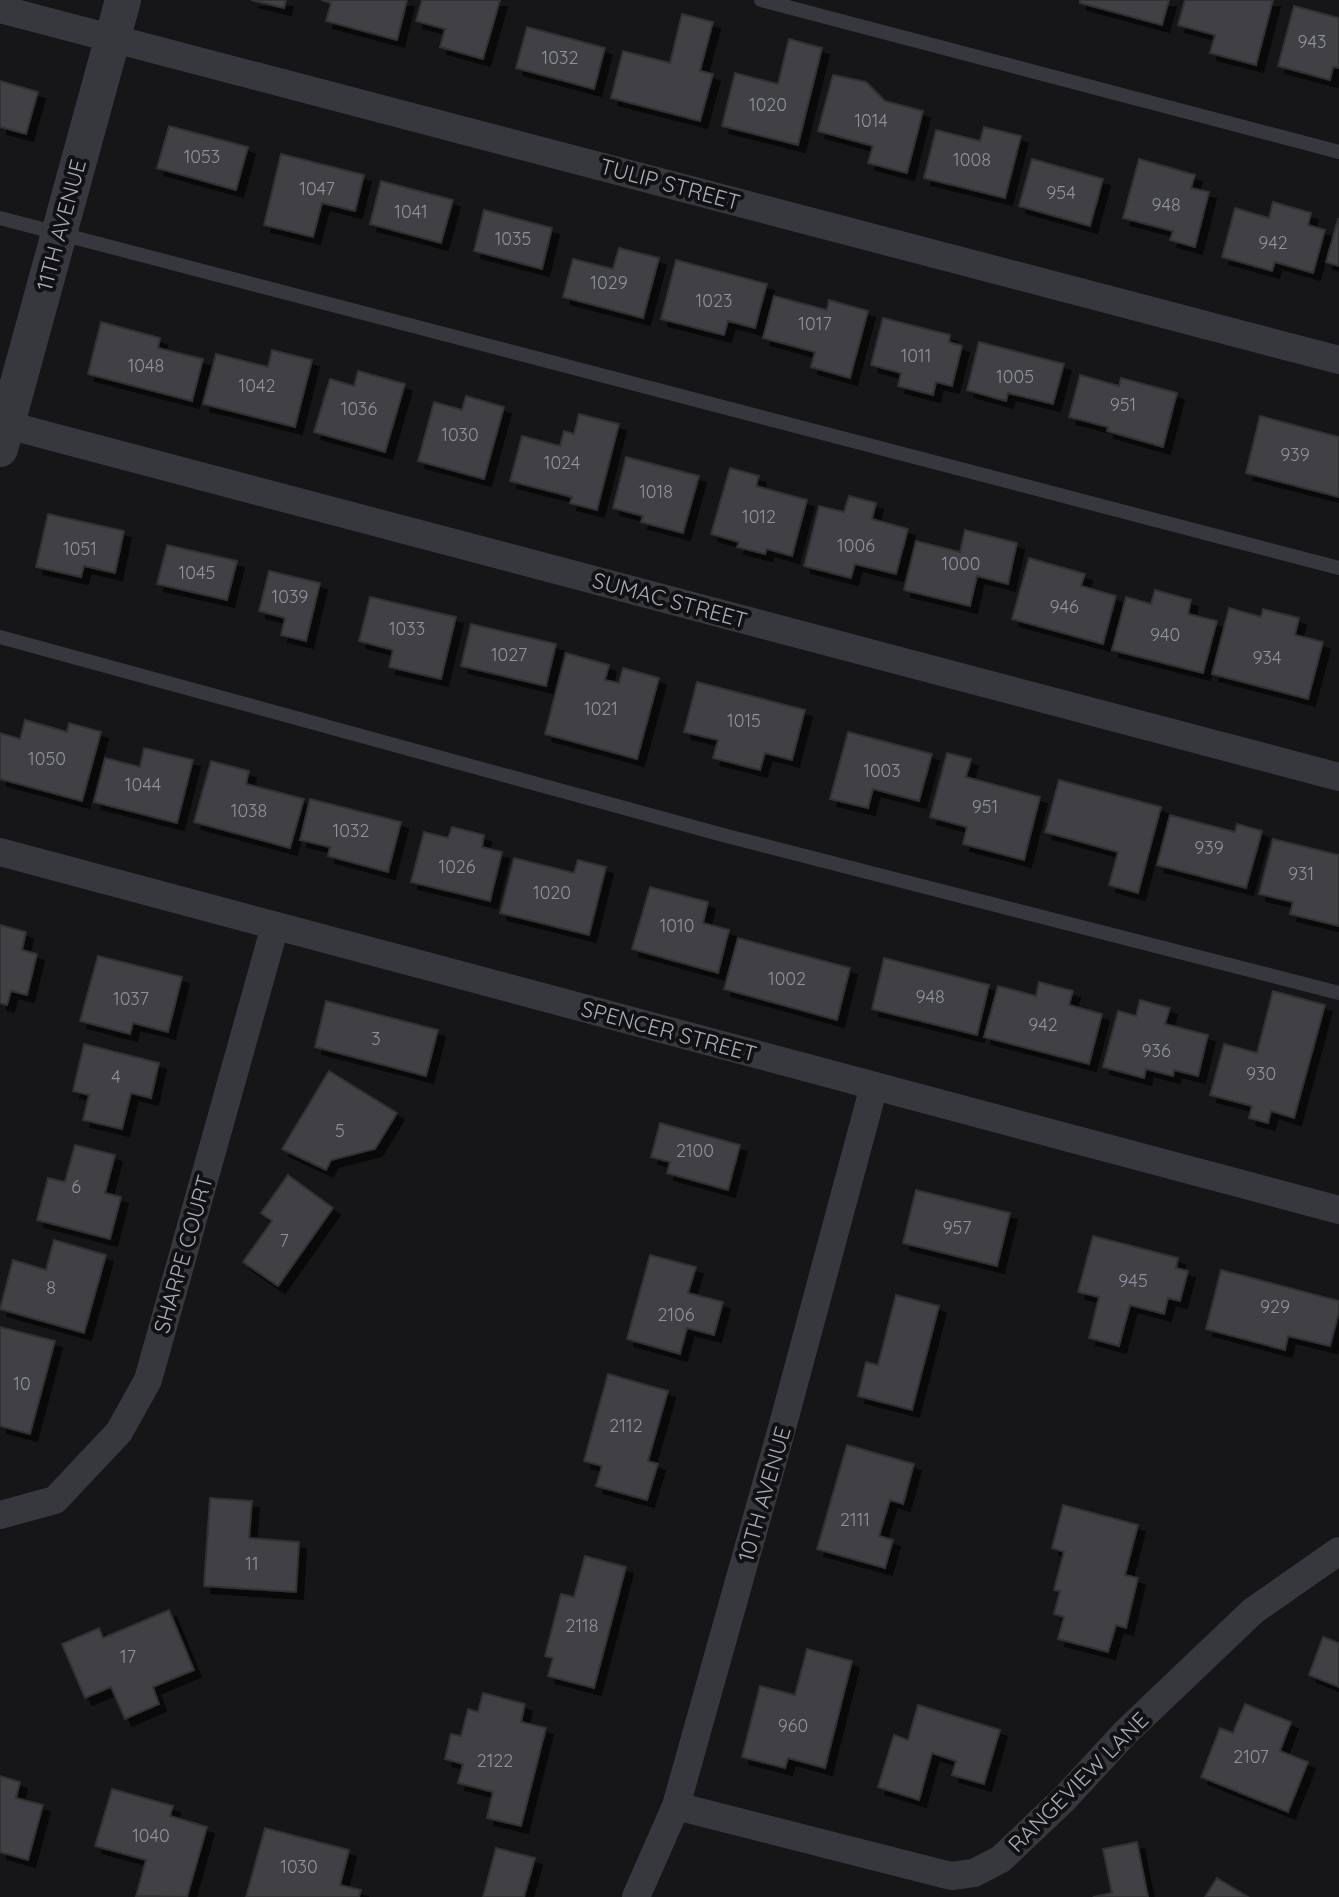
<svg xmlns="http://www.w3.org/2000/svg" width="1339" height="1897" font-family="Quicksand,sans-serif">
	<defs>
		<filter id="shadow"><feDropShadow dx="7" dy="7" stdDeviation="0" flood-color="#0009"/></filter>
	</defs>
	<rect width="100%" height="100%" fill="#161618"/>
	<g fill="#404145" stroke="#303034" stroke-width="2" filter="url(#shadow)">
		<polygon points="251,0 286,0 284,8"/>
		<polygon points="321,0 407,0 397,40 326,21 331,3"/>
		<polygon points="422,0 500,0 483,59 440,47 445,29 416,21"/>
		<polygon points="1080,0 1169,0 1162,25 1080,3"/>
		<polygon points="1185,0 1273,0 1256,65 1210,53 1215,35 1178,25"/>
		<polygon points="1294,6 1339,18 1339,68 1333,67 1330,80 1278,66"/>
		<polygon points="682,14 713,22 700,71 713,74 700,121 611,98 623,51 670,63"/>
		<polygon points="527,27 605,48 594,89 516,68"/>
		<polygon points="789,39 822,48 798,145 722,126 735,73 778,84"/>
		<polygon points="833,75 866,82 885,101 923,111 907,173 868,163 873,146 818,131"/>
		<polygon points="0,81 38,92 26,134 0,127"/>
		<polygon points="169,126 248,147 236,190 157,168"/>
		<polygon points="984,127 1021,136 1005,198 924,178 936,130 980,141"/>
		<polygon points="281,154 364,175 355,211 322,203 313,237 264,225"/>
		<polygon points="1032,159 1103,179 1090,226 1019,206"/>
		<polygon points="1139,159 1195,175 1191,188 1209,192 1195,247 1170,240 1173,231 1123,218"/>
		<polygon points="381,181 453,200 441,243 370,224"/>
		<polygon points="1273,202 1311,213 1308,225 1325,230 1313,273 1275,262 1272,271 1222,257 1235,208 1269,218"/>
		<polygon points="484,210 552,228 542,269 474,251"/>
		<polygon points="1338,219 1339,219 1339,266 1326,262"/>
		<polygon points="619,248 659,258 643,318 563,297 573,259 613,269"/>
		<polygon points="676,260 767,284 755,328 728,321 724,335 661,319"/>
		<polygon points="774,296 827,310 829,300 868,311 850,378 811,367 815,352 763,338"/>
		<polygon points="883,318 950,335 949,342 962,346 952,386 936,382 933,395 898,386 901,373 871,365"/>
		<polygon points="101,322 160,338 158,348 203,359 192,401 88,374"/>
		<polygon points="979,342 1064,364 1053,404 1008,393 1006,401 967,390"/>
		<polygon points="272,350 312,360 295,427 203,404 216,354 268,367"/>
		<polygon points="358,371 405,384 385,452 314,432 330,379 354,386"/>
		<polygon points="1080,375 1119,386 1121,378 1177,393 1163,447 1107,431 1108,427 1069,417"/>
		<polygon points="466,396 504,407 484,479 418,461 434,402 462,410"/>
		<polygon points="579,414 619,424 597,510 570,503 572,497 510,481 522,436 560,446 564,431 574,434"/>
		<polygon points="1260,416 1339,437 1339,497 1246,473"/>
		<polygon points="626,457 699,476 683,533 641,522 643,516 613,508"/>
		<polygon points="730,468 759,476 756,486 807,500 792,556 767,549 765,554 737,547 739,542 711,534"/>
		<polygon points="849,496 876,503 872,519 908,529 896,574 855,564 851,578 804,566 819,506 844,512"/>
		<polygon points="48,514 124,531 115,573 84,566 81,577 36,567"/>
		<polygon points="965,530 1017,543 1008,584 977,576 970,606 904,590 916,541 960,552"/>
		<polygon points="167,545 237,561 227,600 157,584"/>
		<polygon points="1029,558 1085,574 1081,586 1116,596 1103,644 1012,619"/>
		<polygon points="269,571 320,583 306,641 281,635 285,618 259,611"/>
		<polygon points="1155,590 1191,600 1188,614 1217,621 1203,673 1112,650 1126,597 1151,604"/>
		<polygon points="370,597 456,617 441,679 389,667 393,650 359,641"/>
		<polygon points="1229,608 1261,617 1263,609 1299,618 1295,635 1323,642 1308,699 1212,674"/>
		<polygon points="471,624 556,644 546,686 461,666"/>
		<polygon points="566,653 609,665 605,680 619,683 623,668 659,678 637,759 545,734"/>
		<polygon points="697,682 805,710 792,760 765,753 760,770 713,758 718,740 684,732"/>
		<polygon points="25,720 67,732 69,723 101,732 82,801 0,779 0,733 20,739"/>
		<polygon points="848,732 932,754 919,801 873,789 868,808 830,799"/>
		<polygon points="144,748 193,760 177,823 94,802 105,758 140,767"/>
		<polygon points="947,753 971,759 966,777 1040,797 1024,860 963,844 967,827 930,817"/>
		<polygon points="211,761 249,771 246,784 304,799 290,848 194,822"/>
		<polygon points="1059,780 1161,807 1138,893 1109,885 1118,852 1045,832"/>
		<polygon points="310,799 401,822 388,872 328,856 330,847 300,840"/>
		<polygon points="1170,815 1235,832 1237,824 1262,831 1246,888 1157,865"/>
		<polygon points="452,827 484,835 482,847 502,852 490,901 411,882 424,832 448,838"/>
		<polygon points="1273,839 1339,855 1339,926 1290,914 1293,902 1259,894"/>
		<polygon points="514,858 574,873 578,860 606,867 589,935 500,913"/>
		<polygon points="650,887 708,902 703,923 729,930 718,973 632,949"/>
		<polygon points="0,925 26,932 22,950 37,954 27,995 11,991 7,1005 0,1003"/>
		<polygon points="738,938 850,968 837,1020 724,989"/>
		<polygon points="98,956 182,977 168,1032 133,1023 130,1034 80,1021"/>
		<polygon points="884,958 989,985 977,1035 872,1009"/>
		<polygon points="1039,982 1073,991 1069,1005 1102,1014 1089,1064 984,1037 998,986 1036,996"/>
		<polygon points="1273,991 1325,1005 1294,1118 1271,1111 1268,1123 1249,1118 1252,1106 1210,1095 1224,1044 1257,1053"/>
		<polygon points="1140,1000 1170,1008 1165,1024 1208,1035 1198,1076 1174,1070 1173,1076 1146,1069 1144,1078 1103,1067 1118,1011 1136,1016"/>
		<polygon points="326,1001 438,1030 426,1076 315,1047"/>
		<polygon points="84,1044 159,1063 151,1098 131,1093 122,1129 83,1120 89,1095 73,1091"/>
		<polygon points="329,1071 397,1113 375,1149 331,1160 326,1170 282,1149"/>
		<polygon points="660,1123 740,1145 728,1190 667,1173 670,1162 651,1157"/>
		<polygon points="75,1145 115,1155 105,1193 121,1197 110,1239 37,1220 48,1178 65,1182"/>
		<polygon points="288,1175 333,1208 278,1286 243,1262 272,1221 261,1213"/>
		<polygon points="916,1190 1010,1213 997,1266 903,1243"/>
		<polygon points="1093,1236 1178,1258 1176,1268 1188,1271 1180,1301 1168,1298 1164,1314 1130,1305 1119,1346 1089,1338 1099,1297 1078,1292"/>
		<polygon points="54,1240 106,1255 84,1333 0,1309 13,1260 46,1270"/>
		<polygon points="650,1255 696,1267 688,1293 723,1302 714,1335 687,1328 680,1354 627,1339"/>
		<polygon points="1221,1270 1339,1301 1339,1312 1330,1346 1288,1336 1285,1350 1206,1329"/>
		<polygon points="896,1295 939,1306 912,1410 858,1396 866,1362 878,1365"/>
		<polygon points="0,1327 55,1341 30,1434 0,1426"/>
		<polygon points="608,1374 668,1391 648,1461 658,1464 647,1500 596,1486 602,1466 584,1461"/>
		<polygon points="847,1445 914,1464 903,1504 890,1500 879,1536 893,1540 885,1568 817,1549"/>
		<polygon points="210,1498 252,1501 249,1538 299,1542 296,1592 204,1586"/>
		<polygon points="1063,1505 1138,1525 1125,1575 1138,1578 1126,1628 1116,1625 1108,1652 1058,1639 1064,1617 1054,1614 1060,1591 1054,1590 1064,1552 1052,1548"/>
		<polygon points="585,1556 626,1567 594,1688 548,1676 553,1658 545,1656 561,1594 574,1597"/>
		<polygon points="169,1610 194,1670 153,1687 159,1704 125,1719 111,1687 85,1698 62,1644 99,1628 103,1638"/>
		<polygon points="1323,1637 1339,1643 1339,1687 1309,1675"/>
		<polygon points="807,1649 852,1661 825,1768 788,1758 785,1768 742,1757 760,1686 795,1695"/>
		<polygon points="483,1693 525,1704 521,1722 546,1728 521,1826 487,1818 493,1792 458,1783 463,1764 445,1759 451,1734 461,1736 468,1709 478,1712"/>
		<polygon points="1245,1704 1291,1722 1280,1751 1308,1762 1288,1812 1201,1777 1220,1728 1233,1733"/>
		<polygon points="918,1705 1000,1730 984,1784 952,1775 956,1761 932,1753 919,1800 878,1787 894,1735 908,1740"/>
		<polygon points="0,1776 20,1782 16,1798 43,1805 28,1860 0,1852"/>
		<polygon points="112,1789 173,1806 170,1816 207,1827 187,1897 136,1896 146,1860 95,1846"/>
		<polygon points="265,1828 349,1850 340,1885 361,1890 359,1897 246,1897"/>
		<polygon points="1137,1842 1148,1897 1093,1897 1112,1893 1103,1849"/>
		<polygon points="496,1848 535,1858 524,1897 483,1897"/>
		<polygon points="1217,1878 1248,1897 1205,1897"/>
	</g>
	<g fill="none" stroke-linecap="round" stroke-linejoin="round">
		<g stroke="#37383d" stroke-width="14">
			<polyline points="761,0 1339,152"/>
			<polyline points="0,218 1339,568"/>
			<polyline points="0,637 723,835 1339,993"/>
		</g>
		<g stroke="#37383d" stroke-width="28">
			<polyline points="0,9 1339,360"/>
			<polyline points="0,423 1339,777"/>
			<polyline points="0,852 1339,1210"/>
			<polyline points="0,1515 55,1500 119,1432 148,1380 275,926"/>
			<polyline points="676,1806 951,1876 974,1873 1001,1859 1065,1798 1125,1733 1253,1611 1339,1551"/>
			<polyline points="636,1897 676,1806 782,1428 874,1086"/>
		</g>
		<polyline stroke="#37383d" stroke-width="36" points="0,449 123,0"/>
	</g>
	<g text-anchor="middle" stroke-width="8" stroke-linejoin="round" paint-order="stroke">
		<g font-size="18" fill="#8e929b">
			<text x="1312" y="48">943</text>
			<text x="560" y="64">1032</text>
			<text x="768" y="111">1020</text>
			<text x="871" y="127">1014</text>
			<text x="202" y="163">1053</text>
			<text x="972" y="166">1008</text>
			<text x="317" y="195">1047</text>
			<text x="1061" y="199">954</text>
			<text x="1166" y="211">948</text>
			<text x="411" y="218">1041</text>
			<text x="513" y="245">1035</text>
			<text x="1273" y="249">942</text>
			<text x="609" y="289">1029</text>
			<text x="714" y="307">1023</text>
			<text x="815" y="330">1017</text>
			<text x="916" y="362">1011</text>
			<text x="146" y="372">1048</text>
			<text x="1015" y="383">1005</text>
			<text x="257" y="392">1042</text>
			<text x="1123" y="411">951</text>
			<text x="359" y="415">1036</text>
			<text x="460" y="441">1030</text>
			<text x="1295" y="461">939</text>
			<text x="562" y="469">1024</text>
			<text x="656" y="498">1018</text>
			<text x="759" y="523">1012</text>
			<text x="856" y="552">1006</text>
			<text x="80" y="555">1051</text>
			<text x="961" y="570">1000</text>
			<text x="197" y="579">1045</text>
			<text x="290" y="603">1039</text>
			<text x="1064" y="613">946</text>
			<text x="407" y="635">1033</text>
			<text x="1165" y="641">940</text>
			<text x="509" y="661">1027</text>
			<text x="1267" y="664">934</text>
			<text x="601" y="715">1021</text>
			<text x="744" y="727">1015</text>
			<text x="47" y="765">1050</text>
			<text x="882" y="777">1003</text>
			<text x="143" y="791">1044</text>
			<text x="985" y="813">951</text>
			<text x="249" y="817">1038</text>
			<text x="351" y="837">1032</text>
			<text x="1209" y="854">939</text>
			<text x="457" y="873">1026</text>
			<text x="1301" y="880">931</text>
			<text x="552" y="899">1020</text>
			<text x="677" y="932">1010</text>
			<text x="787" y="985">1002</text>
			<text x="930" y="1003">948</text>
			<text x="131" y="1005">1037</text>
			<text x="1043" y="1031">942</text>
			<text x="376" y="1045">3</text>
			<text x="1156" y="1057">936</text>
			<text x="1261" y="1080">930</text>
			<text x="116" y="1083">4</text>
			<text x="340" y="1137">5</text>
			<text x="695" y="1157">2100</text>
			<text x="76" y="1193">6</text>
			<text x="957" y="1234">957</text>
			<text x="284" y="1247">7</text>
			<text x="1133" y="1287">945</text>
			<text x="51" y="1294">8</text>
			<text x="1275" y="1313">929</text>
			<text x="676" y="1321">2106</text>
			<text x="22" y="1390">10</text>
			<text x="626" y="1432">2112</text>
			<text x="855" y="1526">2111</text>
			<text x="252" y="1570">11</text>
			<text x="582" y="1632">2118</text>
			<text x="128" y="1663">17</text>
			<text x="793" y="1732">960</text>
			<text x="1251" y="1763">2107</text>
			<text x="495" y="1767">2122</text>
			<text x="151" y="1842">1040</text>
			<text x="299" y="1873">1030</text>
		</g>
		<g font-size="22" fill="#a8adb8" stroke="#111113">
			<text transform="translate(670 184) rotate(15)" y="8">TULIP STREET</text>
			<text transform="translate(61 225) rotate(-75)" y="8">11TH AVENUE</text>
			<text transform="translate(670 600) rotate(15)" y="8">SUMAC STREET</text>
			<text transform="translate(669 1031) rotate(15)" y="8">SPENCER STREET</text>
			<text transform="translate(183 1254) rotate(-74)" y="8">SHARPE COURT</text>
			<text transform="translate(764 1494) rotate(-74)" y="8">10TH AVENUE</text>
			<text transform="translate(1078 1782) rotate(-45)" y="8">RANGEVIEW LANE</text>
		</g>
	</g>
</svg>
